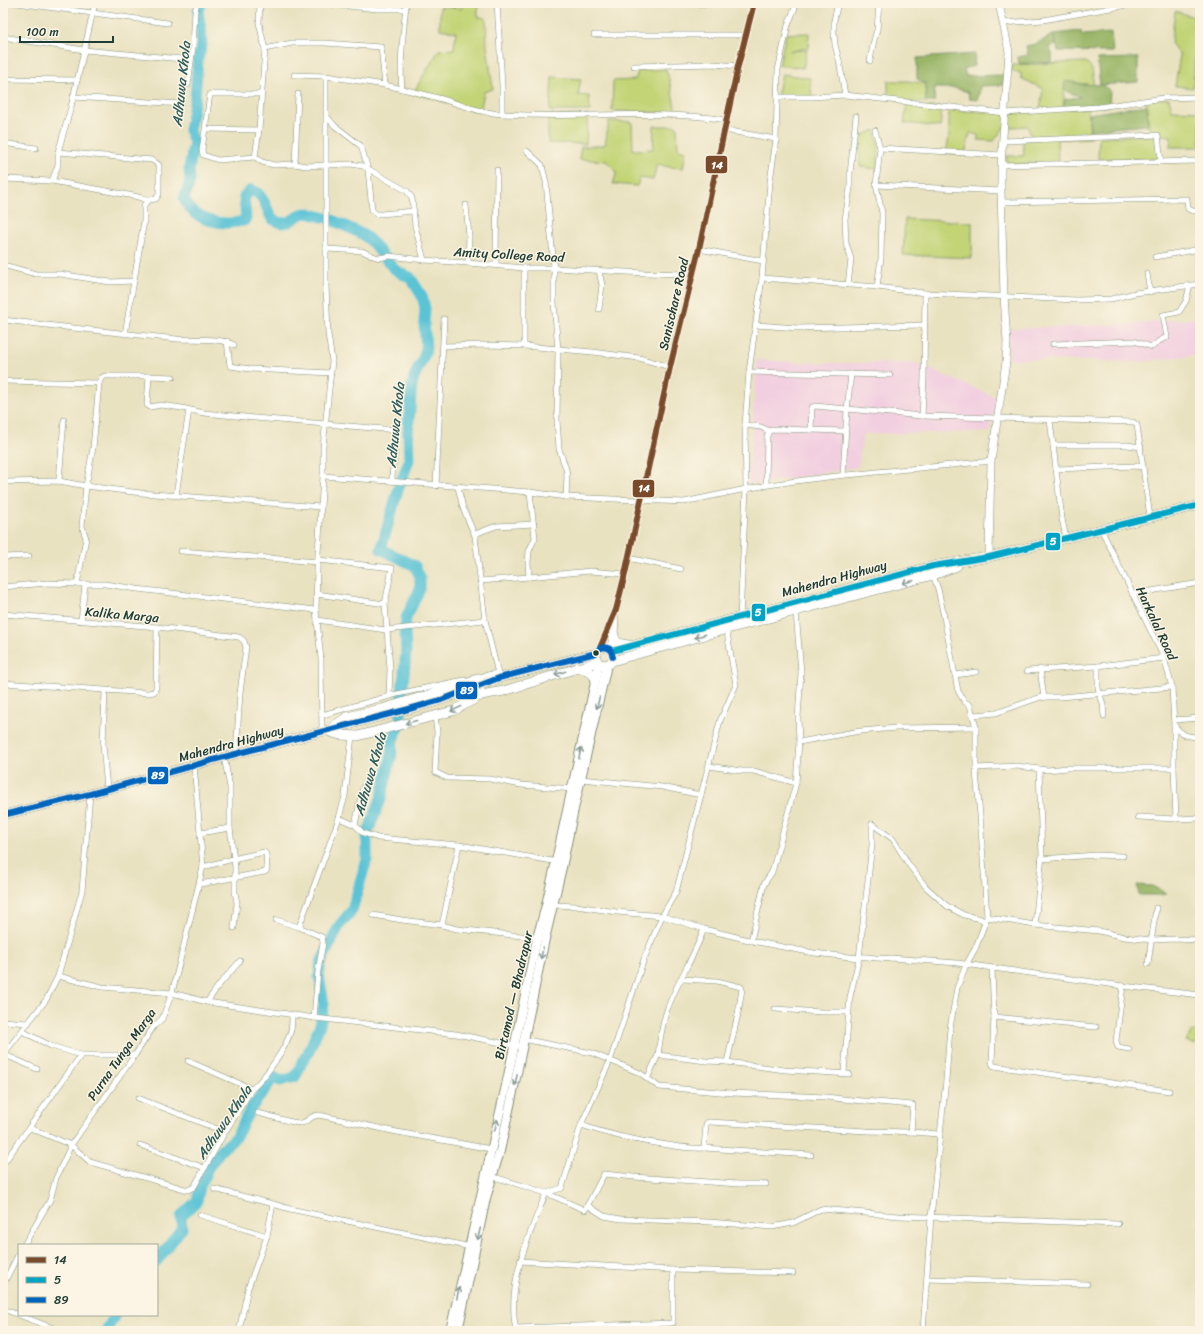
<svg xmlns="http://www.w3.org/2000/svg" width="1203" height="1334" font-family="Sriracha,sans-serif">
	<rect width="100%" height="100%" fill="#fcf5e5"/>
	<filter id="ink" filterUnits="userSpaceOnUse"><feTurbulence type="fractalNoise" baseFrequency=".025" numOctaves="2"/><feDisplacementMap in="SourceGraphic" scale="8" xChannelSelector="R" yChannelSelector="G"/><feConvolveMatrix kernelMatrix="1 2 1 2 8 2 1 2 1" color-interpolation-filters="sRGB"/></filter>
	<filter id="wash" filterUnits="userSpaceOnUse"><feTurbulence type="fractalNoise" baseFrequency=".012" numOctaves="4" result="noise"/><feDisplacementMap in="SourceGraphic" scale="16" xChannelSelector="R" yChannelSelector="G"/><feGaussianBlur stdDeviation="0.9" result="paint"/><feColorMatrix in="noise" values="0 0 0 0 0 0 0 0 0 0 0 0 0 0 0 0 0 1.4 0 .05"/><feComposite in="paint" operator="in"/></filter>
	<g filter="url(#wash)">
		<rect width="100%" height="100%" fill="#e9e2c1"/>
		<g fill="#f2cfe0">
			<polygon points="1200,318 1200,355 1187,356 1140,362 1009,359 1008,329 1147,323 1161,321"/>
			<polygon points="757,360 818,363 915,363 997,398 990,432 863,434 858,467 748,485"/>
		</g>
		<g fill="#c3d477" stroke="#718856">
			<polygon points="447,3 460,3 458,8 461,9 463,3 480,3 478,10 478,17 486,18 487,46 493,89 484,92 480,112 413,93 439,50 454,49 456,32 440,29 440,7 455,8 447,5"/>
			<polygon points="1175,11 1197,18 1193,88 1175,86 1180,55 1171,43"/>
			<polygon points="809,33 808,48 790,51 807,50 803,68 779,65 786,34"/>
			<path d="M1086 62C1094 68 1093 75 1093 85L1065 81 1063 109 1088 108 1090 138 1057 139 1058 163 1007 164 1006 156H1024L1023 140H1032L1028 126 1012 127 1005 126 994 141 978 140V135L970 133 965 154 946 153 949 137V110L1005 113 1040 111 1043 89 1021 78V73L1012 71V65Z"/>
			<path d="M666 69C671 83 673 98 676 113L612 111 613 81 635 80 638 71Z"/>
			<polygon points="782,74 810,78 812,97 777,97"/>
			<polygon points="552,77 581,79 578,95 589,96 590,111 550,111"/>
			<polygon points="888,81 908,81 926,84 926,102 907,102 888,97"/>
			<polygon points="1169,98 1172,110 1200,111 1200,147 1170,147 1171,136 1159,135 1159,159 1098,159 1099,137 1150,135 1146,100"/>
			<polygon points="907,104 942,108 940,127 904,123"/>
			<polygon points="588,115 586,144 548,143 548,116"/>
			<polygon points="609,121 632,122 633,150 653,149 654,126 677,126 678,149 686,151 683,168 669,167 657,164 653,180 640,178 637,186 613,184 617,172 606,161 579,159 581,147 605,145"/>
			<polygon points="875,130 879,148 877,169 860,167 859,137"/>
			<polygon points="905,219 972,222 972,258 903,255"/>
			<polygon points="1193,1031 1200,1035 1195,1045 1186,1041"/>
		</g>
		<g fill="#9ab668" stroke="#5c7a4e">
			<polygon points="1081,31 1082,35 1111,33 1113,52 1058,51 1054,34"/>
			<polygon points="1053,35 1056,45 1049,47 1052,53 1052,62 1019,64 1018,57 1028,55 1026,46 1036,44"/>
			<polygon points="975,54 974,66 964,69 966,76 1004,75 1003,85 980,86 979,95 977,100 969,99 968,92 955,88 935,88 934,102 926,102 926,84 917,79 917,58"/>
			<polygon points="1138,58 1138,82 1101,85 1110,90 1109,106 1063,109 1065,99 1081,97 1064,90 1065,81 1081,84 1100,85 1097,59"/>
			<polygon points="1147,105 1148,125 1090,130 1089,114"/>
			<polygon points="1137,885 1152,886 1166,893 1162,895 1139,895"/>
		</g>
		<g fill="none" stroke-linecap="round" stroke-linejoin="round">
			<g stroke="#5ac3d6" stroke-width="11">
				<path d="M157 1261 182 1228 181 1217 184 1213 197 1201 200 1186 208 1168 221 1150 232 1141 238 1133 250 1110 274 1077 280 1081 295 1077 299 1070 302 1062 308 1053 320 1025 324 1004 319 976 321 962 339 926 352 910 367 859V835L381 799 391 759 393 739 401 724V705L406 653 405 630 406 618 420 589V577L415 566 381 549 398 490 409 460 408 432 412 385 414 377 424 356 426 349 424 322 425 308 422 296 410 277 402 274 393 268 373 243 365 236 358 232 330 219 307 213 301 214 289 222 281 223 272 219C267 210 263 192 251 190L244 197 246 218 244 221C222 226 194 222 184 199L190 181 189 169 194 142 189 130 195 98 198 59 202 45 201 30 198 12 202 3"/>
				<polyline points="106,1331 115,1315"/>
			</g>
		</g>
	</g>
	<g filter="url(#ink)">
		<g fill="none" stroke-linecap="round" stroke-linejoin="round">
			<g stroke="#84907a" stroke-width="6">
				<g id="street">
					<polyline points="17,3 168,23"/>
					<polyline points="260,3 259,23 265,49 259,130 255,157 262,162 274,165 295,164 306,166 351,164 363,166 407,191 412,198 415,226 424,260"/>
					<polyline points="320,3 377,9 406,9"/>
					<polyline points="497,3 502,85 502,114"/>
					<polyline points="657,3 754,4"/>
					<path d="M797 3 788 25 778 70 776 139 770 182 762 278 749 372 745 425 746 489C827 474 909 470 991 461"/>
					<polyline points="838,3 834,20 834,33 835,45 839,60 845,95"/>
					<polyline points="1003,23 1043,20 1139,3"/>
					<polyline points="594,35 745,35"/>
					<polyline points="3,37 84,50 182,59"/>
					<path d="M265 49 292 43H325L381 47 385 85C402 89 420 93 438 98 460 104 480 113 502 114 577 119 653 109 727 120"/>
					<polyline points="870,61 874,40 877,30 879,3"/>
					<polyline points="634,66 714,64 738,66"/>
					<polyline points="294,75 326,76 385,85"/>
					<polyline points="3,79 77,80"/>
					<polyline points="188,85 193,47 195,11 197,3"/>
					<path d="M402 89C399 61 404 31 406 3"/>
					<polyline points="73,97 181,104"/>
					<polyline points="777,97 812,97 845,95 1005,113 1099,107 1164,98 1200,97"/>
					<polyline points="327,117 335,126 361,146 368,169 372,210 376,214 381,214 414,211"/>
					<polyline points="206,129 259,130"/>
					<polyline points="724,130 776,139"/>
					<polyline points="875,130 880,148 876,185 882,213 881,258 877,287"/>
					<polyline points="1003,141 1158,135 1161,162"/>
					<polyline points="3,143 36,148"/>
					<polyline points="880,148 1002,155"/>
					<polyline points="527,151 542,165 546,182 554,268 554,302 558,350 557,420 559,449 566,469 567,476 566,497"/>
					<polyline points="255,157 218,160 203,155 202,150 210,94 261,94"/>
					<polyline points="295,164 298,94"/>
					<polyline points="1001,165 1200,161"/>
					<polyline points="3,179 52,181 58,165 58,152 71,107 95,3"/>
					<polyline points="52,181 134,196 149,200 156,199 159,194 159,165 152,160 58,152"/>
					<polyline points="876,185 1001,191"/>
					<polyline points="1001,202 1187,199 1188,209 1193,211 1200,211"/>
					<polyline points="466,205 469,236 468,263"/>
					<polyline points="326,249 362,251 373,256 379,258 389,256 424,260 468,263 524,268 554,268 644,273 692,274"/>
					<polyline points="699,249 763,261"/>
					<polyline points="1155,257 1200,249"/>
					<polyline points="3,265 36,274 60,274 110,282 134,281"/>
					<polyline points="496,265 497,170"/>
					<polyline points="524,268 524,346"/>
					<polyline points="599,271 602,285 599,309"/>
					<polyline points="1147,274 1150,292"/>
					<polyline points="762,278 877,287 925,293 1077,300 1111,299 1135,293 1200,284"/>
					<polyline points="848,285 851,259 846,243 845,219 850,188 850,174 856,116"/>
					<path d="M3 320C61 327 119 333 177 339 194 340 220 337 234 345"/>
					<polyline points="756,325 798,328 924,325"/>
					<polyline points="125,334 144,221 144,205 149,200"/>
					<polyline points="227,341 230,366 250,369 331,373"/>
					<polyline points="1053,344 1134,341 1152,347 1159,341 1167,337 1163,315 1179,312 1186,301 1190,285"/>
					<polyline points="443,346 485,345 524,346 593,352 639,358 670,367"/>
					<polyline points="749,372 890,375"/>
					<polyline points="149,376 173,377"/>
					<polyline points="3,381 99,383 93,448 86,486 82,526 86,538 77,584 85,584 81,621"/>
					<path d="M99 383 101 378 105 376H149L147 405 150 407 161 405 182 408 204 413 255 418 396 430C397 447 392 464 392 481"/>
					<polyline points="922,416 924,379 925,293"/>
					<polyline points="1050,420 1062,519 1066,538"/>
					<polyline points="745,425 761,427 769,431"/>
					<polyline points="811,430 812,407 815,406 922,416 1133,422 1137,425 1150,517"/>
					<polyline points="1053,445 1127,445 1141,447"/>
					<polyline points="1056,469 1134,466 1143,467"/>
					<polyline points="843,475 847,410 851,374"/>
					<polyline points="323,476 530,492 566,497 684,502 746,489 740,619"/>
					<polyline points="59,481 64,420"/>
					<polyline points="3,482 59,481 86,486 141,493 321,507"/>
					<polyline points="766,485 767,436 769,431 776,429 845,431"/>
					<polyline points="436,486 444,319"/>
					<polyline points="458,487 463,508 475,536 485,620 499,678"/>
					<polyline points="176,495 189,410"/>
					<path d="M1101 529 1164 658 1172 687 1174 725C1181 735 1188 737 1200 737"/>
					<polyline points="475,534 496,526 534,524"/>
					<polyline points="181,551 318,562"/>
					<polyline points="3,557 29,556"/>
					<polyline points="628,558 681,569"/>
					<polyline points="318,560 392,568 385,604 390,669 389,696"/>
					<polyline points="529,577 528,563 529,551 535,538 530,492"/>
					<polyline points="480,581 529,577 590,571 625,574"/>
					<polyline points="85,584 105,584 137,589 316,610"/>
					<polyline points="3,587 47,583 77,584"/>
					<polyline points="317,594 385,604"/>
					<polyline points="1132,594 1200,583"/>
					<polyline points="796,612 801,672 798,718 799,742 860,731 897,728 976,727"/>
					<polyline points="3,614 157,627 239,637 244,641 246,647 240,693 236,754"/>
					<polyline points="317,620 386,630 485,620"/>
					<polyline points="1098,666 1098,688 1103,704 1104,716"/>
					<polyline points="1040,669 1044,698"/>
					<polyline points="1027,671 1098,666 1164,658"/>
					<polyline points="955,675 976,672"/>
					<polyline points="474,678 497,673"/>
					<polyline points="3,683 148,693 154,692 156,688 157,627"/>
					<polyline points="105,691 103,745 107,789"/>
					<polyline points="322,715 397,694 464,680"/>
					<polyline points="974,715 996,713 1041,697 1061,697 1172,687"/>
					<polyline points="435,716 437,732 435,772 447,778 490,779 521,785 574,789"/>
					<polyline points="1174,720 1200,718"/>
					<polyline points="1174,726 1174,768 1176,819"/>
					<polyline points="322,732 321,659 316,610 317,569 323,476 323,447 332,361 328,334 326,285 326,76"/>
					<polyline points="224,757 230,787 230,828 235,867 235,892 237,903 234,928"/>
					<polyline points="709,766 742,771 754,771 796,783"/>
					<polyline points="976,768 1017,766 1047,770 1068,768 1174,768"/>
					<polyline points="581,779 662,787 701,795"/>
					<polyline points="1138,817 1176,819 1200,818"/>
					<polyline points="339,818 355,825 363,833 378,838 459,845 558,862"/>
					<polyline points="872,824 893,839 909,865 926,887 947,906 964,915 981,919 985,922"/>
					<polyline points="355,825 363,787"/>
					<polyline points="200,833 230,828"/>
					<polyline points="1041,859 1096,855 1123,856"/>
					<polyline points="200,884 265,872 267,870 266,854 264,852 233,859 203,867"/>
					<path d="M553 905 576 906 617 912 662 916 704 929 757 942 814 953 859 958V957C870 956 880 960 891 958L957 963 1123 986 1200 995"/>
					<polyline points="373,915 402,920 442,925 457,929 540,938"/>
					<polyline points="987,917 1035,925 1099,931 1124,937 1151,940 1175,939 1200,940"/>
					<polyline points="276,920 299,927 322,937 323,943 318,971 314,1018"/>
					<polyline points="442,925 459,845"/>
					<polyline points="1035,925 1042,856 1039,769"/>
					<polyline points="299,927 339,818 345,796 352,736"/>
					<polyline points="751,941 764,884 772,872 796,783 799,742"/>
					<polyline points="1148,964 1156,908"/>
					<polyline points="992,969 994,1017 992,1063 994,1066 1169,1091"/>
					<polyline points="58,976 102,987 172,993 207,1002 315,1018 456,1034 517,1046"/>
					<polyline points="1123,986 1116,1041 1118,1047 1129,1049"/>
					<polyline points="207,1002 219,985 240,961"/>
					<polyline points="775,1009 821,1012 848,1012"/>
					<polyline points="994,1017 1096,1027"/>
					<polyline points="3,1021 28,1023"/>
					<polyline points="22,1031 51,1046 81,1055 135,1055"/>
					<polyline points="523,1039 592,1053 640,1073 659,1087 732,1093 826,1097 852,1100 913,1105 911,1132 939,1134"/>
					<polyline points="3,1054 37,1069"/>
					<polyline points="3,1055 46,1000 58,976 82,891 90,794"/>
					<path d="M658 1055C660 1039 662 1024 667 1010 677 982 694 957 704 929"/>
					<path d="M188 1061 252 1089C265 1078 287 1047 291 1030 292 1025 292 1019 292 1015"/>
					<polyline points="727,1062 785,1070 849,1074"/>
					<polyline points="844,1073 850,997 859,958 872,845 872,824"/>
					<polyline points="647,1079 658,1055 706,1061 727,1062 738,1014 742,989 741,987 717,981 682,979"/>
					<path d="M258 1113C267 1115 295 1124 302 1123 309 1121 309 1116 319 1115L397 1132 491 1149"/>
					<path d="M581 1125C609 1135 638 1141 668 1145 680 1147 692 1149 704 1148"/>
					<polyline points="27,1131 30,1128 71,1145 90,1162 188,1190 194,1187 225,1132 138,1098"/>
					<polyline points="225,1132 252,1089"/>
					<polyline points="140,1145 205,1168"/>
					<polyline points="811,1155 704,1148 706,1124 708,1122 710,1122 867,1131 911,1132"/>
					<polyline points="3,1164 81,1055"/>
					<polyline points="491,1176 546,1193 585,1210 604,1174 634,1177 739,1184 766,1184"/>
					<polyline points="214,1189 273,1204"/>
					<polyline points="587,1205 604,1216 621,1219 709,1222 772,1227 793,1223 821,1209 899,1216 1118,1224"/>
					<polyline points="200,1215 267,1236"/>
					<polyline points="24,1245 50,1200 56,1178 71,1145 135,1055 154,1026 162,1019 172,993 203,867 194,765"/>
					<polyline points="520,1261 673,1270 793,1273"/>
					<polyline points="927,1279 1087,1284"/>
					<polyline points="3,1285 19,1253"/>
					<polyline points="3,1309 61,1331"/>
					<polyline points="516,1328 673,1323 673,1270"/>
					<polyline points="239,1331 248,1288 267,1236 273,1204 290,1209 471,1247"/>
					<path d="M516 1331C506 1284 529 1235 546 1193L562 1188 581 1125 610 1061 644 959 662 916 676 892 720 721 736 685 726 627"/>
					<polyline points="923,1331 931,1217 946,1080 950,1028 957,988 966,965 976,947 987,917 980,815 976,772 976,727 970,705 965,702 958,691 944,617 938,589 933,575"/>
				</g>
			</g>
			<g stroke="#84907a" stroke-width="8">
				<g id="secondary">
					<polyline points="989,557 991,461 1006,362 1007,342 1004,296 1001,191 1001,165 1009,52 999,3"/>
					<polyline points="600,648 616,610 625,574 670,367 699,249 738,66 754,3"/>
					<polyline points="610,649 614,635 615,618"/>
				</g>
			</g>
			<g stroke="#84907a" stroke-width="10">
				<g id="primary">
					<polyline points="450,1331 505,1090 537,938 546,905 556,861 599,664"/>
					<polyline points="458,1331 486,1198 500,1151 513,1092 545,939 563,863 574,809 607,665"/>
				</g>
			</g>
			<g stroke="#84907a" stroke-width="10">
				<g id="highway">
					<path d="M614 635C615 644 622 644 629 645"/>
					<polyline points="612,651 933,566 989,557 1200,505"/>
					<polyline points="612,661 727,629 933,575 957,566"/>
					<polyline points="578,667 589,671 596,678"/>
					<polyline points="475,696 504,691 597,662"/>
					<polyline points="334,726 347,717 382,709 471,682 480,681"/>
					<polyline points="327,731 340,735 358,736 453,711 480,696"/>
					<path d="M3 815 90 794 224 757 409 709 441 700 499 678 596 653C600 647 606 646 612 651 615 657 613 662 607 665L599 664 596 659V653"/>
				</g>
			</g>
			<use href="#street" stroke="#fff" stroke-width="5"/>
			<use href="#secondary" stroke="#fff" stroke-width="7"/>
			<use href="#primary" stroke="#fff" stroke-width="8"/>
			<use href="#highway" stroke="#fff" stroke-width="9"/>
			<g stroke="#fcf5e5" stroke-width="9">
				<polyline id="bus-1" points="600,648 616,610 625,574 670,367 699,249 738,66 754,3"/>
			</g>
			<g stroke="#fcf5e5" stroke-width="9">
				<polyline id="bus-2" points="612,651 933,566 989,557 1200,505"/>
			</g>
			<g stroke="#fcf5e5" stroke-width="9">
				<path id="bus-3" d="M3 815 90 794 224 757 409 709 441 700 499 678 596 653C599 647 604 646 610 649L613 657"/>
			</g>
			<use href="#bus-1" stroke="#7a4b2a" stroke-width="6"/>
			<use href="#bus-2" stroke="#02a4c6" stroke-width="6"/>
			<use href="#bus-3" stroke="#0065bd" stroke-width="6"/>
		</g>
		<defs><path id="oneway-shaft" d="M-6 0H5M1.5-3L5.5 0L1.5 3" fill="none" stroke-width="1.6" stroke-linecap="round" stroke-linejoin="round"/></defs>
		<g stroke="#8f9e9a">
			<use href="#oneway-shaft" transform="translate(908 582) rotate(165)"/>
			<use href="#oneway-shaft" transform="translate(700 636) rotate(164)"/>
			<use href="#oneway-shaft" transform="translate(560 673) rotate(163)"/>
			<use href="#oneway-shaft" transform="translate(598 703) rotate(103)"/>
			<use href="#oneway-shaft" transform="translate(456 709) rotate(155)"/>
			<use href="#oneway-shaft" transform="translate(411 722) rotate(165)"/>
			<use href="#oneway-shaft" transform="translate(580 753) rotate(-78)"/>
			<use href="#oneway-shaft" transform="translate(542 953) rotate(102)"/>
			<use href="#oneway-shaft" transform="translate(516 1080) rotate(102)"/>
			<use href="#oneway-shaft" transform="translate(496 1125) rotate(-77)"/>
			<use href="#oneway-shaft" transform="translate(479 1234) rotate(103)"/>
			<use href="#oneway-shaft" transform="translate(458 1293) rotate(-78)"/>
		</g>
	</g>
	<circle fill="#1f3d34" stroke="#fcf5e5" stroke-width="1.5" cx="596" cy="653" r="3.5"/>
	<g text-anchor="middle" stroke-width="3" stroke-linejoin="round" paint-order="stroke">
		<g font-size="13" fill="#1f3d34" stroke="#fcf5e5">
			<text transform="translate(509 254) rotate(3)" y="5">Amity College Road</text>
			<text transform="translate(673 304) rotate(-77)" y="5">Sanischare Road</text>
			<text transform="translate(834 578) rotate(-15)" y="5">Mahendra Highway</text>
			<text transform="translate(122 614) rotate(5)" y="5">Kalika Marga</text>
			<text transform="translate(1157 623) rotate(65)" y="5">Harkalal Road</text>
			<text transform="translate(231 743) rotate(-15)" y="5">Mahendra Highway</text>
			<text transform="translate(513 995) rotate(-77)" y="5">Birtamod — Bhadrapur</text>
			<text transform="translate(121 1054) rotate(-55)" y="5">Purna Tunga Marga</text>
		</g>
		<g font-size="14" font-style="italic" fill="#2e5e5c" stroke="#fcf5e5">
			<text transform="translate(181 84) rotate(-84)" y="5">Adhuwa Khola</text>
			<text transform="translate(395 425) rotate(-84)" y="5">Adhuwa Khola</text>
			<text transform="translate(370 774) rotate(-74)" y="5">Adhuwa Khola</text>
			<text transform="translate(224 1122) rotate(-55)" y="5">Adhuwa Khola</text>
		</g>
	</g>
	<g stroke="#fcf5e5" stroke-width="1.5">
		<rect x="705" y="155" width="23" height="19" rx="4" fill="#7a4b2a"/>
		<rect x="632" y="479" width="23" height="19" rx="4" fill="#7a4b2a"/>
		<rect x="1045" y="532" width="16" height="19" rx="4" fill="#02a4c6"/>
		<rect x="751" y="603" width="15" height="19" rx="4" fill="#02a4c6"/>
		<rect x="455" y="681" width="23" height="19" rx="4" fill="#0065bd"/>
		<rect x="147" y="766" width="22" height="19" rx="4" fill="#0065bd"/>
	</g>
	<g font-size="11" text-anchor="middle" font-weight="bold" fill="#fff">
		<text x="717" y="169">14</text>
		<text x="644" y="492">14</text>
		<text x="1053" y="545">5</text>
		<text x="758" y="616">5</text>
		<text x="467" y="694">89</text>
		<text x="158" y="779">89</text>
	</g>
	<rect width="1203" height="1334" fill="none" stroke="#fcf5e5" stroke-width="16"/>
	<rect x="18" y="1244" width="140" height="72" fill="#fcf5e5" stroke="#a4ab9e"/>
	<rect x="26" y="1257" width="20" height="6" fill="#7a4b2a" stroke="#a4ab9e"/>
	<text x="54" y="1264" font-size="12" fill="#1f3d34">14</text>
	<rect x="26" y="1277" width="20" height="6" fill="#02a4c6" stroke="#a4ab9e"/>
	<text x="54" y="1284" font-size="12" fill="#1f3d34">5</text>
	<rect x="26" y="1297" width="20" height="6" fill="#0065bd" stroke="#a4ab9e"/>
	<text x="54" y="1304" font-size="12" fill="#1f3d34">89</text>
	<path d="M20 36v6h93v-6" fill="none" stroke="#1f3d34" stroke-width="2"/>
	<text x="26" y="36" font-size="12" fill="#1f3d34" stroke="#fcf5e5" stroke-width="3" paint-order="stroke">100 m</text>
</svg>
